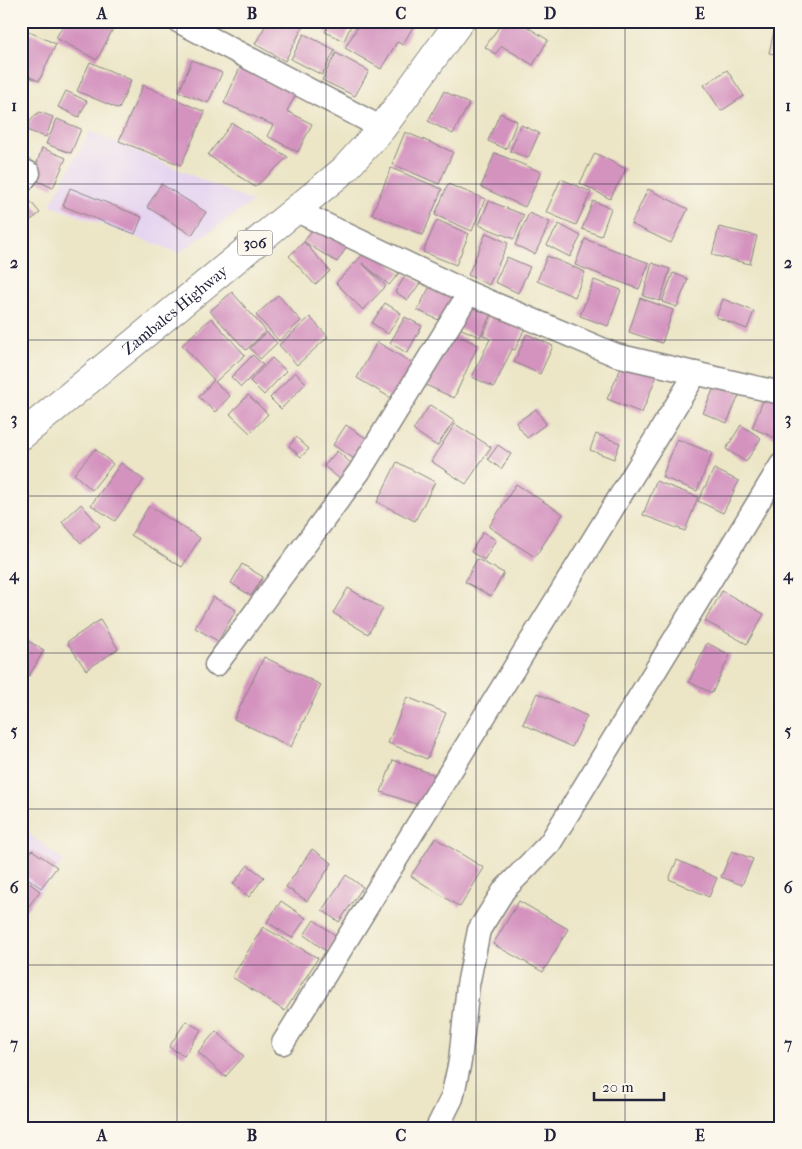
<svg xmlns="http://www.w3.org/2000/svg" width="802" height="1149" font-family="'IM FELL French Canon',serif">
	<rect width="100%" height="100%" fill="#fbf7ec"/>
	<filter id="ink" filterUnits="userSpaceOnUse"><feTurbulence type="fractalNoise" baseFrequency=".02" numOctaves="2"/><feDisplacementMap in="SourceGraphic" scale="10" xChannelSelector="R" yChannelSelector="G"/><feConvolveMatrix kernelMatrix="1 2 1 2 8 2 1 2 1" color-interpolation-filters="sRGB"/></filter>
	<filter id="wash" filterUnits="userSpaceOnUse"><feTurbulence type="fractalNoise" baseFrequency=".0096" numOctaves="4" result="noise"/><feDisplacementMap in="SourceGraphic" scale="20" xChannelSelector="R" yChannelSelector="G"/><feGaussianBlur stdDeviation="1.12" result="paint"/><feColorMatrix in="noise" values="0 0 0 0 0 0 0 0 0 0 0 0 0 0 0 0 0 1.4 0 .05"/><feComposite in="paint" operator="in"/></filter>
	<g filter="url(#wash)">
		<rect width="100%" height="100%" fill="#ece6c7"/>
		<g fill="#e5d3f1">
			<polygon points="90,131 253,202 179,253 50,205"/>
			<polygon points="21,828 64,861 21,917"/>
		</g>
		<g id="blocks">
			<g fill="#d493bf">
				<polygon points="65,21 117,21 97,60 56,38"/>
				<polygon points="268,21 306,21 285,61 255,44"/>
				<polygon points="330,21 353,21 344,41 325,32"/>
				<polygon points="361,21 368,21 379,27 382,21 416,21 403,45 397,42 381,69 345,48"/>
				<polygon points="503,21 518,21 548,40 533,65 502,46 495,54 485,47"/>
				<polygon points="23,29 56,44 39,81 21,73 21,32"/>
				<polygon points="774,31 781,32 781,55 769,53"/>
				<polygon points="304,34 335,50 322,75 291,59"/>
				<polygon points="336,53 369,71 355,96 322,80"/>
				<polygon points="244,59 300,87 287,111 312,124 298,152 267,136 273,125 224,103"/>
				<polygon points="192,60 222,73 208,103 179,92"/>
				<polygon points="90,62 131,80 119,109 77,91"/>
				<polygon points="727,70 744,96 721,111 704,85"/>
				<polygon points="143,85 205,112 181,165 119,141"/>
				<polygon points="66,91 87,101 79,117 58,107"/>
				<polygon points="444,91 469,104 453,134 428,121"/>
				<polygon points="39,112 53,117 46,137 26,130 32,118"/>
				<polygon points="500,113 517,121 506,149 488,141"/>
				<polygon points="57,119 81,129 71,153 46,144"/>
				<polygon points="232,123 288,157 255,187 208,155"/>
				<polygon points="521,125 539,133 528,158 510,151"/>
				<polygon points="405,132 453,152 439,184 392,164"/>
				<polygon points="42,148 66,158 53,188 29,177 37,163"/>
				<polygon points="495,153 541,172 525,207 481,187"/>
				<polygon points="595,153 626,169 610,199 580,183"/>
				<polygon points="391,168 442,189 423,235 372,214"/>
				<polygon points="561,179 591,192 576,225 546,212"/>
				<polygon points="161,184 206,212 192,235 147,207"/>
				<polygon points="448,184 485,199 472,231 435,215"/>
				<polygon points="70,188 142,217 135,234 63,206"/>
				<polygon points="648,189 688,209 671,243 631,224"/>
				<polygon points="26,196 40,213 27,223 21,217 21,199"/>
				<polygon points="489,201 524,215 514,239 479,225"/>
				<polygon points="593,201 611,208 601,236 582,229"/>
				<polygon points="529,213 550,222 535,254 515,245"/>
				<polygon points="437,220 469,234 456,265 423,252"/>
				<polygon points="559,224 581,236 570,257 547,245"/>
				<polygon points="315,225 348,245 337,262 304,242"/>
				<polygon points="719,227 757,236 750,264 712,255"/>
				<polygon points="486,233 508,243 489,285 468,275"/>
				<polygon points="585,239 649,263 639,289 575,265"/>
				<polygon points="304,242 330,271 315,285 289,256"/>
				<polygon points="370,247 400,272 389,285 362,263 386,286 363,310 336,283"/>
				<polygon points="547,256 585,272 575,297 537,281"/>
				<polygon points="507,257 530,267 518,293 495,282"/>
				<polygon points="652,263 670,269 660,301 643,296"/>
				<polygon points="673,273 688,279 677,307 662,302"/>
				<polygon points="406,275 420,283 408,300 395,292"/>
				<polygon points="594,280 621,290 608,326 580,316"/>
				<polygon points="432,283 458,295 443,322 417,310"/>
				<polygon points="232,292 266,331 246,350 210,311"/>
				<polygon points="278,295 301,321 279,341 256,315"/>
				<polygon points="470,298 493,309 480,337 457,327"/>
				<polygon points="640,298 673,310 662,343 629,332"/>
				<polygon points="723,299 754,311 747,329 716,317"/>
				<polygon points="385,303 401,313 388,334 372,323"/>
				<polygon points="495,308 527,323 515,350 512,349 494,387 472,377 490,339 483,335"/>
				<polygon points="310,317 328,337 297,365 279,345"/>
				<polygon points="405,317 422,326 407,353 390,343"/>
				<polygon points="211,318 245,355 215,382 230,396 215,412 199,397 214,380 182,345"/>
				<polygon points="267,332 277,343 260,359 250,348"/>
				<polygon points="450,332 478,345 454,398 426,385"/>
				<polygon points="527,334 553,346 540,374 514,362"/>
				<polygon points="377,342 416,365 396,401 357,378"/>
				<polygon points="253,355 263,365 241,387 231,377"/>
				<polygon points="272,358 286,371 264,395 250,381"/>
				<polygon points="625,359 659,370 642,413 607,399"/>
				<polygon points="295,372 306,383 281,409 270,398"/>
				<polygon points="716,383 740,393 727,423 703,413"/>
				<polygon points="767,391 781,396 781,433 778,439 752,428"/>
				<polygon points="248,395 268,414 250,433 230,414"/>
				<polygon points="430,405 454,421 437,446 413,430"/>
				<polygon points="536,409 546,424 527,438 516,423"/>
				<polygon points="455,424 491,447 466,484 431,461"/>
				<polygon points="346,425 369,440 356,460 333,445"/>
				<polygon points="741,425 761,438 746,462 726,449"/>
				<polygon points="596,434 620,443 614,459 590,450"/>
				<polygon points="296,437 309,449 301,457 289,446"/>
				<polygon points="677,439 712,453 697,491 662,477"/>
				<polygon points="498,445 511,454 501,469 488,459"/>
				<polygon points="95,449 113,464 92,490 74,474"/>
				<polygon points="337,451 353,465 341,480 324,466"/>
				<polygon points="397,462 435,482 415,521 377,502"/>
				<polygon points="121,463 144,480 115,521 91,505"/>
				<polygon points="714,469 739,481 723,513 698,501"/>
				<polygon points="656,481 698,497 685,531 643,515"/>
				<polygon points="516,484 563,514 535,557 489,527"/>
				<polygon points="81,504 100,526 81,543 62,522"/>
				<polygon points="149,506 200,538 182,567 131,535"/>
				<polygon points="483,532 496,540 484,560 471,552"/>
				<polygon points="477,559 504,573 491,596 465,582"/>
				<polygon points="242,564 263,577 251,596 231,583"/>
				<polygon points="348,588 383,609 368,634 333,613"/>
				<polygon points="722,591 764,614 747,644 705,621"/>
				<polygon points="213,597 236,610 218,641 195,628"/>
				<polygon points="100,620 118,649 86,670 67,642"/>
				<polygon points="21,637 44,650 29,676 21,672"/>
				<polygon points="707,643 730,655 712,693 689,682"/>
				<polygon points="264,657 321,685 291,747 234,719"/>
				<polygon points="537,693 587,716 572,747 523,724"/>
				<polygon points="407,697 446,713 427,759 388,743"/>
				<polygon points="393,760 438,776 427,808 381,792"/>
				<polygon points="435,838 484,868 460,907 411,876"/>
				<polygon points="312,849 332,863 307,901 286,887"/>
				<polygon points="32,850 57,867 41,888 21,873 21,865"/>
				<polygon points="732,851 753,859 742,885 721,877"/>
				<polygon points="677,860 717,878 709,897 669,879"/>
				<polygon points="248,865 264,877 249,897 233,884"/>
				<polygon points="346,875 363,887 339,922 322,910"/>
				<polygon points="28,882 40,891 26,910 21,906 21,891"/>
				<polygon points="281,901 306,918 292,938 267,922"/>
				<polygon points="519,901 568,929 543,972 493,944"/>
				<polygon points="314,920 338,937 327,952 304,935"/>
				<polygon points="263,927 318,958 285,1011 232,977"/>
				<polygon points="186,1021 201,1030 184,1056 169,1047"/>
				<polygon points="216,1031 244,1056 225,1077 198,1052"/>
			</g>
		</g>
	</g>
	<g filter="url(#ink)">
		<use href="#blocks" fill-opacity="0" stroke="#878481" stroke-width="1"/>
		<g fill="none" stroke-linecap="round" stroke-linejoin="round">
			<g stroke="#878481" stroke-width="25">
				<g id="street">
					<polyline points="178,21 382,128"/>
					<polyline points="21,169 29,173 21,183"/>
					<polyline points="295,210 469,293 616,355 781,393"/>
					<polyline points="216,665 359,472 469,293"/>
					<polyline points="283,1043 696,373"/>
					<polyline points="437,1128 452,1098 460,1061 468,985 479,930 504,890 550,843 781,465"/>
				</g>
			</g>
			<g stroke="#878481" stroke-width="30">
				<g id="primary">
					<path id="s1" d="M21 436 344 170 382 128 460 21"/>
				</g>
			</g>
			<use href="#street" stroke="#fff" stroke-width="22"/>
			<use href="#primary" stroke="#fff" stroke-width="28"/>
		</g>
	</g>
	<path fill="none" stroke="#22223b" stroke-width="1" stroke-opacity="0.55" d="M177 21V1128M326 21V1128M476 21V1128M625 21V1128M21 184H781M21 340H781M21 496H781M21 653H781M21 809H781M21 965H781"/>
	<g text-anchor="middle" stroke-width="4.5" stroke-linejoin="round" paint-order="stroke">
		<rect fill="#fbf7ec" stroke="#636270" stroke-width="1" x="237.5" y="230.5" width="35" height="25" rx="4"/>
		<g font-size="15" font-weight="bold" fill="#22223b">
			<text x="255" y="248">306</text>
		</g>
		<g font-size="16" fill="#22223b" stroke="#fbf7ec">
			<text dy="6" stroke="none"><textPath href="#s1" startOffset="199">Zambales Highway</textPath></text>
		</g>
	</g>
	<rect width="802" height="1149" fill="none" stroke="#fbf7ec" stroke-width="55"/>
	<path d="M594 1092v8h70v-8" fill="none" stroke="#22223b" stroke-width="2.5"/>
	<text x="602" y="1092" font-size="15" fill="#22223b" stroke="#fbf7ec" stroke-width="4" paint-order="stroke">20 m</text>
	<rect x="28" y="28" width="746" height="1094" fill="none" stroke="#22223b" stroke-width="2"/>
	<g font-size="16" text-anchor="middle" font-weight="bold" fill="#22223b">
		<text x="102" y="19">A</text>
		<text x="252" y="19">B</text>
		<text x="401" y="19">C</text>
		<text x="550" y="19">D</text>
		<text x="700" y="19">E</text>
		<text x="14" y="111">1</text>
		<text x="788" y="111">1</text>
		<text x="14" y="268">2</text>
		<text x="788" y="268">2</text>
		<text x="14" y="424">3</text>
		<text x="788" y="424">3</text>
		<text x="14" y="580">4</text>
		<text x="788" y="580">4</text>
		<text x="14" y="736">5</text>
		<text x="788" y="736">5</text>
		<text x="14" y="893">6</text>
		<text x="788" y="893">6</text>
		<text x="14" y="1049">7</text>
		<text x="788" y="1049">7</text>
		<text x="102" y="1141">A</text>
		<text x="252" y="1141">B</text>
		<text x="401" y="1141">C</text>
		<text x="550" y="1141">D</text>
		<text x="700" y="1141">E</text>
	</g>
</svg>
